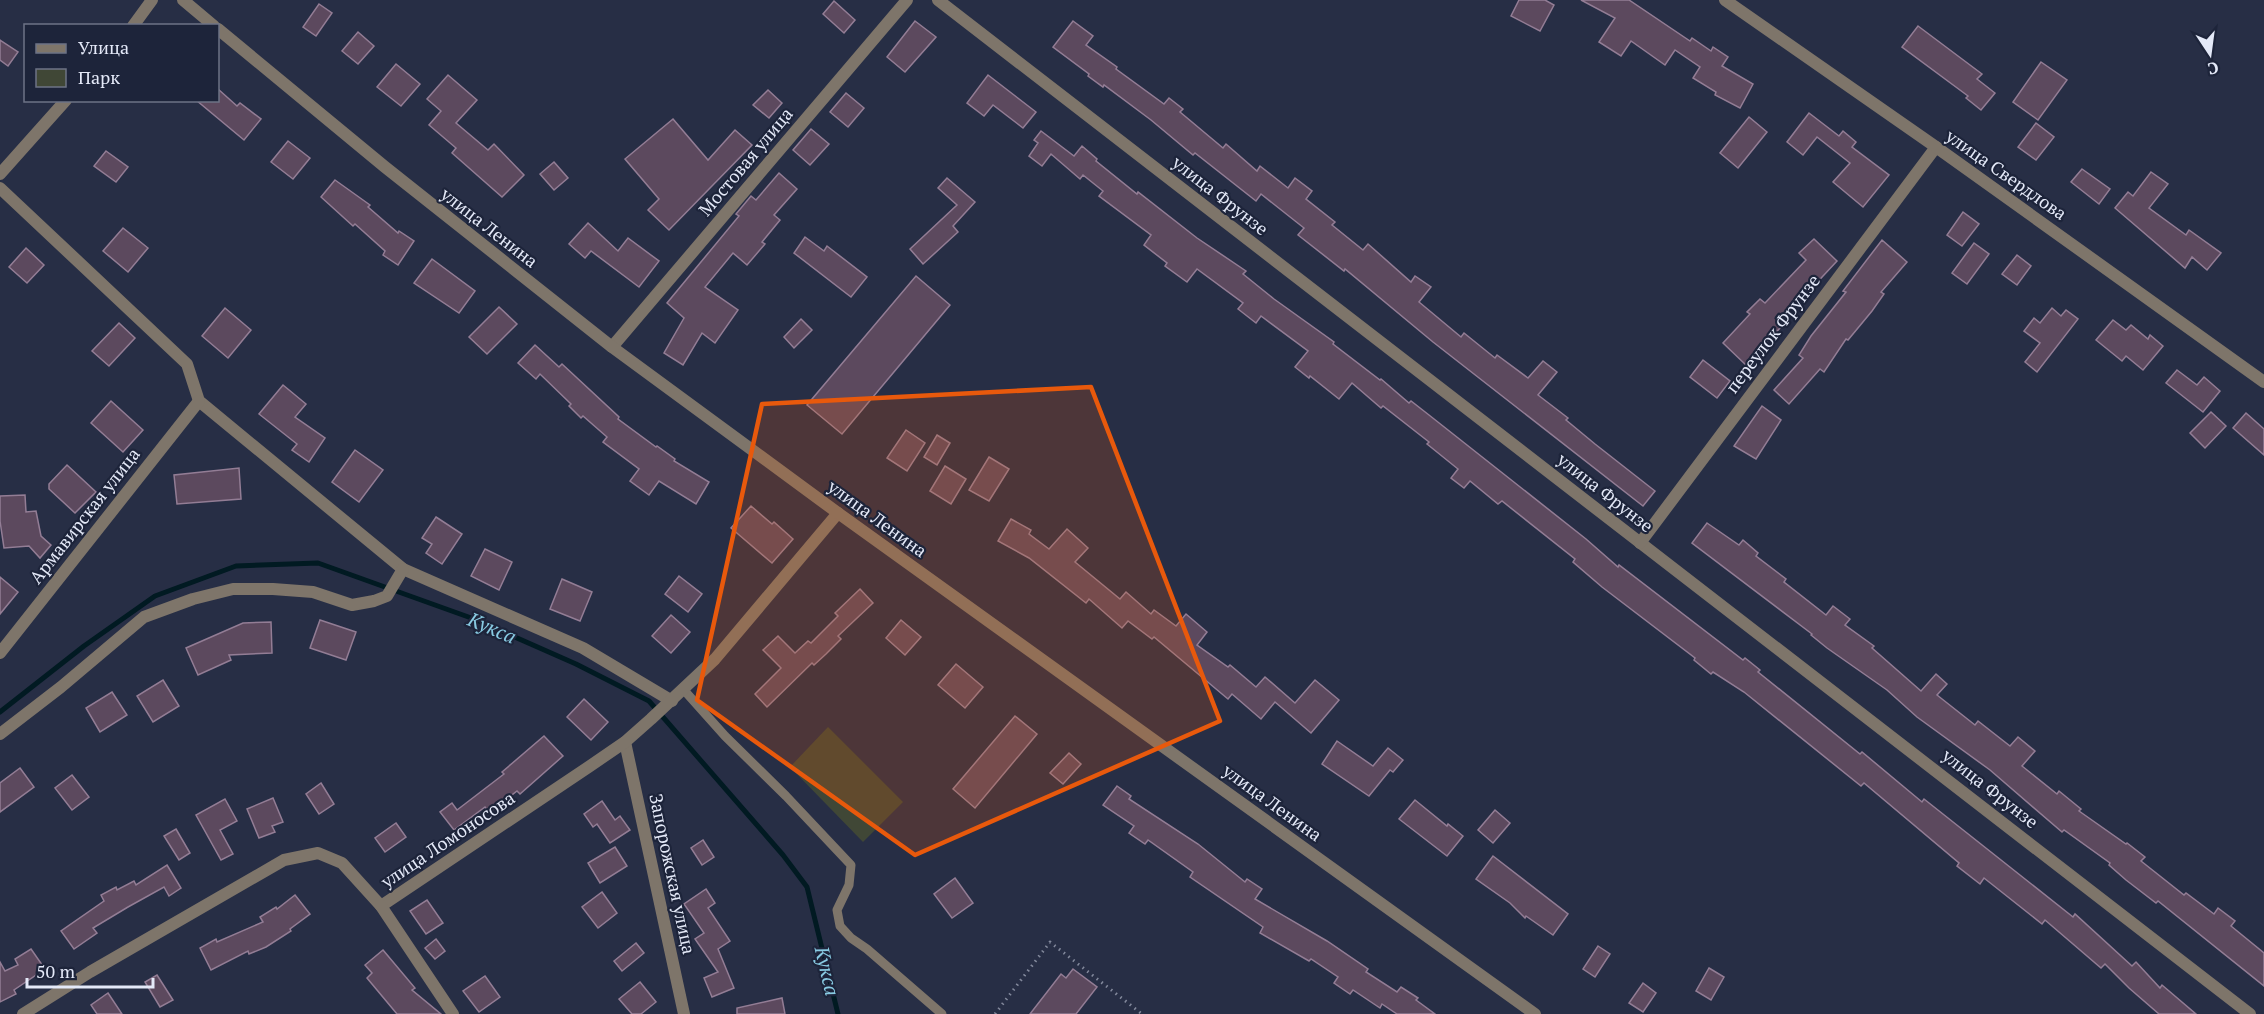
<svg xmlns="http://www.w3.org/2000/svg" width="2264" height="1014" font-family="'PT Serif',serif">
	<rect width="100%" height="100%" fill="#272e45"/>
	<polygon fill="#404736" points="828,727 903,802 863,842 790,767"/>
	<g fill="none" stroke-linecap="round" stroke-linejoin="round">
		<polyline stroke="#011a22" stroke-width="5" points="0,712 84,646 155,596 236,566 318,563 474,619 576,664 649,701 783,855 807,887 838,1014"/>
	</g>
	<g fill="#5c495e" stroke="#937d95" stroke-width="1.5">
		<polygon points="1519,0 1545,0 1554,5 1540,31 1511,16"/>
		<polygon points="1581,0 1629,0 1690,41 1692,38 1711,51 1713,47 1728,57 1722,66 1753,84 1740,108 1715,95 1716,92 1693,78 1700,67 1675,50 1665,65 1631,41 1621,56 1599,42 1615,18"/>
		<polygon points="834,1 855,20 844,33 823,14"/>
		<polygon points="319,4 332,13 316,36 303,27"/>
		<polygon points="915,21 936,37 905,72 887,57"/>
		<polygon points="1073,21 1093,36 1086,45 1117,67 1116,69 1164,104 1169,98 1183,109 1180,112 1223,148 1226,144 1257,171 1260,166 1288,188 1295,178 1312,191 1306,199 1335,222 1332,225 1363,250 1368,244 1411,282 1415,276 1431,287 1419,302 1461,337 1464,333 1495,358 1497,355 1528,378 1543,361 1557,372 1538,395 1568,418 1566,420 1595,444 1655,491 1643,506 1433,342 1345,269 1344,271 1298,235 1304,228 1261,194 1256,201 1195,153 1193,155 1151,120 1104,85 1103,87 1088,76 1089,74 1053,47"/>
		<polygon points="1918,26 1982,74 1977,79 1995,93 1981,110 1966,98 1968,96 1902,47"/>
		<polygon points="358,32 374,46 358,64 342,51"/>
		<polygon points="0,40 18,52 8,66 0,60"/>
		<polygon points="2041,62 2067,80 2038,120 2013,102"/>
		<polygon points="396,64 420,84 401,106 377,87"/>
		<polygon points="448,75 477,100 456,123 488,150 494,144 524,175 502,197 452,153 456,148 429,125 441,111 427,99"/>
		<polygon points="988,75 1036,112 1023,128 993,105 984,116 967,103"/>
		<polygon points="218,89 237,106 240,103 261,119 244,140 196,100 218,100"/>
		<polygon points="768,90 782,103 769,118 753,105"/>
		<polygon points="846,93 864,108 848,127 830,112"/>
		<polygon points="1809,113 1839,136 1843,131 1856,142 1852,147 1889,175 1863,207 1833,182 1850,163 1817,137 1803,155 1787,142"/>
		<polygon points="1749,117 1767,132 1738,168 1720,153"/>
		<polygon points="673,119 708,160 735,130 752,145 669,230 648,210 659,199 625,159"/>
		<polygon points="2036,123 2054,137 2036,160 2018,147"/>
		<polygon points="811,129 829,144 810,165 793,150"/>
		<polygon points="1041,131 1074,156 1082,146 1097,159 1096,161 1137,194 1138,192 1197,238 1246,271 1243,274 1274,299 1334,342 1333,344 1380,380 1381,379 1409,403 1411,401 1429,415 1586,539 1618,567 1619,565 1743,660 1745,658 1760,670 1758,672 1860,754 1862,752 1922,802 1924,799 2073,917 2075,914 2132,966 2136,962 2160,988 2162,985 2196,1014 2159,1014 2129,988 2105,964 2101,968 2045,920 2042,924 1984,878 1980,884 1957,866 1959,863 1864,783 1861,786 1744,692 1713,672 1711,674 1694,660 1695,658 1602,587 1573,562 1575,559 1502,501 1498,504 1470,481 1464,488 1451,478 1458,469 1427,444 1429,442 1383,406 1381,408 1352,383 1339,399 1310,376 1309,378 1295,367 1308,351 1261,316 1256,323 1238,309 1243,303 1197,269 1187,282 1165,266 1167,263 1144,245 1151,235 1099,196 1103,191 1083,175 1080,179 1051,154 1042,166 1029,156 1038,143 1034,140"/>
		<polygon points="288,141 310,158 293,179 271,162"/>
		<polygon points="106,151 128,167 116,182 94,166"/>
		<polygon points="554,162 568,178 554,190 540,174"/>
		<polygon points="2082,169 2110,189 2099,204 2071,182"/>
		<polygon points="2151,172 2168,184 2149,208 2186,235 2189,230 2221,253 2207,270 2192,257 2185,268 2115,208 2128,192 2133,196"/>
		<polygon points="779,173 797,189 774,215 780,220 762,242 765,244 747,265 733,253 705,287 738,310 715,343 702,333 683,365 664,353 684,318 667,303 739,216 736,214 751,196 756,200"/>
		<polygon points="947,178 975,202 953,226 958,232 923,264 910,249 957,205 938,188"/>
		<polygon points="335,180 370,205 368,207 398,233 399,231 414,241 398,265 383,255 385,251 355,224 353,226 321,197"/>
		<polygon points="1963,212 1979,224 1962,246 1947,235"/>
		<polygon points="588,223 618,251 628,238 659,261 639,287 591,251 585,258 569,244"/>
		<polygon points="123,228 148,248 128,272 103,251"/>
		<polygon points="805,237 824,251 827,246 867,277 851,297 794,253"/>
		<polygon points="1814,239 1837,261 1782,320 1785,323 1760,349 1762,351 1748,367 1723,343 1750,314 1747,312 1760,299 1765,303 1806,260 1799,253"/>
		<polygon points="1882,240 1907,262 1881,292 1884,294 1872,311 1848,340 1846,339 1824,372 1820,369 1789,404 1774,390 1803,358 1799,355 1811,336 1846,292 1843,291"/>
		<polygon points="1974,243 1989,254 1967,284 1952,273"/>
		<polygon points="26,248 44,265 27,283 9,267"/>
		<polygon points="2017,255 2031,266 2017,285 2002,274"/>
		<polygon points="432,259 475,291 459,313 414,283"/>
		<polygon points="916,276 950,305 842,434 807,405"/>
		<polygon points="499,307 517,324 487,354 469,337"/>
		<polygon points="225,308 251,330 228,358 202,336"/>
		<polygon points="2052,308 2061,316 2066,310 2078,319 2037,372 2025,362 2040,343 2024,331 2034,318 2040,323"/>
		<polygon points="801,319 812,330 794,348 784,337"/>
		<polygon points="2113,320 2126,330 2131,325 2148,339 2150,335 2163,346 2143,370 2126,356 2122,361 2096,340"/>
		<polygon points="119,323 135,338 109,366 92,351"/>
		<polygon points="535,345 559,367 562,364 619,417 618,419 656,447 657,446 675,459 674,461 709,482 696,504 659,481 649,495 630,481 639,469 603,442 607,437 583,416 581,418 569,406 571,404 540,374 536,379 518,363"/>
		<polygon points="1703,360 1730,381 1717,398 1690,377"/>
		<polygon points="2177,370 2197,385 2204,377 2220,391 2203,412 2166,383"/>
		<polygon points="283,385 306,404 295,417 325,438 309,462 292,450 297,444 259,414"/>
		<polygon points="111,401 143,430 123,452 91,423"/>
		<polygon points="1762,406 1781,420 1756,459 1734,446"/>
		<polygon points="2211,412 2226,426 2205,448 2190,433"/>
		<polygon points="2246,413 2264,429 2264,455 2233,428"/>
		<polygon points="906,430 925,443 907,471 887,458"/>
		<polygon points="937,435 950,443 937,465 924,457"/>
		<polygon points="355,450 383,470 359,502 332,482"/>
		<polygon points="989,457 1009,469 989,501 969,490"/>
		<polygon points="67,465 96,492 75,513 49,489 49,484"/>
		<polygon points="945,466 966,479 951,504 930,491"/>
		<polygon points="239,468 241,499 177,504 174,475"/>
		<polygon points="25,495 26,512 36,511 41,536 51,545 40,558 29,546 4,548 0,521 0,496"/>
		<polygon points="751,506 772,524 774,522 793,539 772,563 731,528"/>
		<polygon points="436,517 462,534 442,564 426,553 432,544 422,538"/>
		<polygon points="1011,519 1031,530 1029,534 1049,549 1067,529 1088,548 1075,562 1120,599 1126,592 1151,614 1154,610 1176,626 1186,614 1207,632 1197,645 1228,667 1230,665 1256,687 1265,677 1295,703 1315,680 1339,700 1311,733 1275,702 1261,719 1232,694 1228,699 1154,637 1152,639 1128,621 1122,628 1089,599 1086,603 1029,558 998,541"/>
		<polygon points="1707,523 1739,545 1743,540 1758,553 1756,556 1786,579 1784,582 1826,615 1833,606 1850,619 1845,625 1874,646 1872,648 1921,691 1936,674 1947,684 1937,695 1975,725 1978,721 2010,746 2018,737 2035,751 2022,766 2057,794 2059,791 2081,809 2079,811 2126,844 2127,843 2145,857 2141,861 2184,895 2186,893 2214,914 2218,908 2235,921 2231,926 2264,953 2264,986 2158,901 2156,903 2126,880 2109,865 2110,863 2064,830 2062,832 1990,770 1917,717 1887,690 1827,648 1811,635 1812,634 1692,543"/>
		<polygon points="485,549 512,562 499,590 471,576"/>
		<polygon points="679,576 702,594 688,612 665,594"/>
		<polygon points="0,577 18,592 0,614"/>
		<polygon points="562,579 592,592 580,621 550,609"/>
		<polygon points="860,589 873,603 838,636 841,639 826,654 814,665 812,663 767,707 755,694 781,668 763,650 778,636 795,653 808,641 811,643 838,616 835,613"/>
		<polygon points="671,615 690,632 671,653 652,636"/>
		<polygon points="320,620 356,632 346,660 310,648"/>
		<polygon points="901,620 921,637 905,655 886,638"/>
		<polygon points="271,622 272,653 229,655 231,660 198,675 186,648 243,623"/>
		<polygon points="956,664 983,687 965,708 938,685"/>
		<polygon points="163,680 179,706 153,722 137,696"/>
		<polygon points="112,692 127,715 100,732 86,708"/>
		<polygon points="584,699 608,722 591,740 567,717"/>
		<polygon points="1015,716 1037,734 975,808 953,789"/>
		<polygon points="544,736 563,756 520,794 517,791 489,813 485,807 454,830 440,812 452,803 457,810 504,774 502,772"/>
		<polygon points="1337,741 1373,766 1388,748 1403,760 1393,772 1390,770 1369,796 1322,764"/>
		<polygon points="1069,753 1081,764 1063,784 1050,773"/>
		<polygon points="20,768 34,787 0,812 0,783"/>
		<polygon points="72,775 89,797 72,810 55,788"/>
		<polygon points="321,783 334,804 319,814 306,794"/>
		<polygon points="1117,786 1131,796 1129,799 1198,844 1245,882 1247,879 1262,889 1255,899 1327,941 1368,969 1366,972 1397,992 1401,987 1418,998 1416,1000 1435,1014 1397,1014 1382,1004 1380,1008 1353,990 1350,994 1334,983 1338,977 1311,959 1309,961 1260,933 1263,927 1190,877 1193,872 1148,840 1145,844 1129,833 1134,826 1103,805"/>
		<polygon points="273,798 283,822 272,826 275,832 259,838 247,809"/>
		<polygon points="225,799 237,821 220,830 233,854 221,860 196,815"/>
		<polygon points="1415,800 1447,826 1448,824 1463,836 1447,856 1399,819"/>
		<polygon points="602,801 615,820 620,816 630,830 610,843 597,824 593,827 584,814"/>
		<polygon points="1495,810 1510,823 1493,843 1478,830"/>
		<polygon points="396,823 406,837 385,852 375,838"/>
		<polygon points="176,829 190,853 179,860 164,836"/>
		<polygon points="703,840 714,857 702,865 691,848"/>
		<polygon points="615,847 627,866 600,883 588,863"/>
		<polygon points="1493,856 1568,914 1553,935 1526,916 1525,918 1510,903 1476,879"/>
		<polygon points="167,865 181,888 169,896 164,887 128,907 93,928 97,933 74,949 61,931 104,901 101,895 116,887 117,890 134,881 136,885"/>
		<polygon points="955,878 973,903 952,918 934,894"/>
		<polygon points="706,889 715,903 708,908 730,941 718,949 734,988 712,997 704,978 718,972 695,939 704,933 684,904"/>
		<polygon points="602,892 617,913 598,928 582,907"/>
		<polygon points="295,895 310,914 290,929 291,931 266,947 249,954 248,951 211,970 200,948 216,939 217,942 263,922 260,917 276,907 277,909"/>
		<polygon points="427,900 443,923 426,934 410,911"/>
		<polygon points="436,939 445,951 435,959 425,948"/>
		<polygon points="636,943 644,953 622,971 614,961"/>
		<polygon points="1598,946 1610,954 1595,977 1583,969"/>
		<polygon points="31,949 45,969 14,990 16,994 0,1002 0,962 5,971 18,965 15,959"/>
		<polygon points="383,950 415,988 412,990 441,1014 397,1014 367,978 372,973 365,965"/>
		<polygon points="1709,968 1724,977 1711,1000 1696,991"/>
		<polygon points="1073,969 1097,987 1076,1014 1030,1014 1061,974 1066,978"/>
		<polygon points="157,975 173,1000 160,1007 145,982"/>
		<polygon points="485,976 500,997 479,1012 463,991"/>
		<polygon points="640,982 656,1002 641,1014 632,1014 619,999"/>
		<polygon points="1643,983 1656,993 1643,1012 1629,1003"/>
		<polygon points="108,993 122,1014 97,1014 91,1005"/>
		<polygon points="782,998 785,1014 737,1014 737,1008"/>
	</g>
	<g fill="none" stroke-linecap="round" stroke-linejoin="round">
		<polyline stroke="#83899c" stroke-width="3" stroke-dasharray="1.5 4.5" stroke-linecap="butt" points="995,1014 1050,942 1142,1014"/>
		<polyline stroke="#7e756a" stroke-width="9" points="683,689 725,736 786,796 851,865 849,885 837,910 840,926 851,938 867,949 942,1014"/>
		<g stroke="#7e756a" stroke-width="12">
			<polyline points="938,0 2250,1014"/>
			<polyline points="0,188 187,364 199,401 403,569 583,648 672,701"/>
			<polyline points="612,347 907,0"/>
			<polyline points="1640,543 1936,147"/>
			<polyline points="0,653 199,401"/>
			<polyline points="0,734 61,687 144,617 193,599 233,589 273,589 313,592 352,605 374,601 387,596 403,569"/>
			<polyline points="625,742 684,1014"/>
			<polyline points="381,906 590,766 625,742 651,719 715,659 838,513"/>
			<polyline points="23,1014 90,972 284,860 318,853 342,863 381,906 453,1014"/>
		</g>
		<g stroke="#7e756a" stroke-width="12">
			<polyline points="183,0 214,26"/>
			<polyline points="1725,0 1936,147 2264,382"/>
			<polyline points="133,26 152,0"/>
			<polyline points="218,29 385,167 612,347 838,513 1535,1014"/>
			<polyline points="0,174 66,100"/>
		</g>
	</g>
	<path fill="#e8590c" fill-opacity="0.2" stroke="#e8590c" stroke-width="4.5" stroke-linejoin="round" d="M1091 387 1220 721 915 855 697 700 762 404Z"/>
	<g text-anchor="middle" stroke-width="4.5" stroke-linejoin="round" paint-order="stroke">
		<g font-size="18" fill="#e4e9f8" stroke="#1d243a">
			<text transform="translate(746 162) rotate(-50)" y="6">Мостовая улица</text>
			<text transform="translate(2006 175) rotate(35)" y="6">улица Свердлова</text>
			<text transform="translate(1220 196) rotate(38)" y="6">улица Фрунзе</text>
			<text transform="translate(489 228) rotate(38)" y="6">улица Ленина</text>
			<text transform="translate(1773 334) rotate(-53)" y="6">переулок Фрунзе</text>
			<text transform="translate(1605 493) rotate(38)" y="6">улица Фрунзе</text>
			<text transform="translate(85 516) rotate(-52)" y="6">Армавирская улица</text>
			<text transform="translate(877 519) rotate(36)" y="6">улица Ленина</text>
			<text transform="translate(1990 789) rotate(38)" y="6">улица Фрунзе</text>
			<text transform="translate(1272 803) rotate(36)" y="6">улица Ленина</text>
			<text transform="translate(448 840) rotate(-34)" y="6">улица Ломоносова</text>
			<text transform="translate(672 874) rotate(78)" y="6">Запорожская улица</text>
		</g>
		<g font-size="20" font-style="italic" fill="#88cae2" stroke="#1d243a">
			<text transform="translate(492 628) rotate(23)" y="7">Кукса</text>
			<text transform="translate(827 971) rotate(77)" y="7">Кукса</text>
		</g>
	</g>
	<rect x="24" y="24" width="195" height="78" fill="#1d243a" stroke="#6d7386" stroke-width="1.5"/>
	<rect x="36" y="44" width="30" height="9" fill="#7e756a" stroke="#6d7386" stroke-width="1.5"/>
	<text x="78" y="54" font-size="18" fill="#e4e9f8">Улица</text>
	<rect x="36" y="69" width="30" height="18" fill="#404736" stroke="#6d7386" stroke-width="1.5"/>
	<text x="78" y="84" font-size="18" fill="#e4e9f8">Парк</text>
	<g transform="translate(2210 54) rotate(167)" stroke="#1d243a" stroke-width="4.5" paint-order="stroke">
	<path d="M0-4.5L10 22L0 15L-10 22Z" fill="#e4e9f8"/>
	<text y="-9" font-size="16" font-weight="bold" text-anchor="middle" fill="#e4e9f8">С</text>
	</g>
	<path d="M27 978v9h126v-9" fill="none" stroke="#e4e9f8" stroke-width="3"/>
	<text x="36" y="978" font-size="18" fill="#e4e9f8" stroke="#1d243a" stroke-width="4.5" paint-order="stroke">50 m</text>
</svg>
